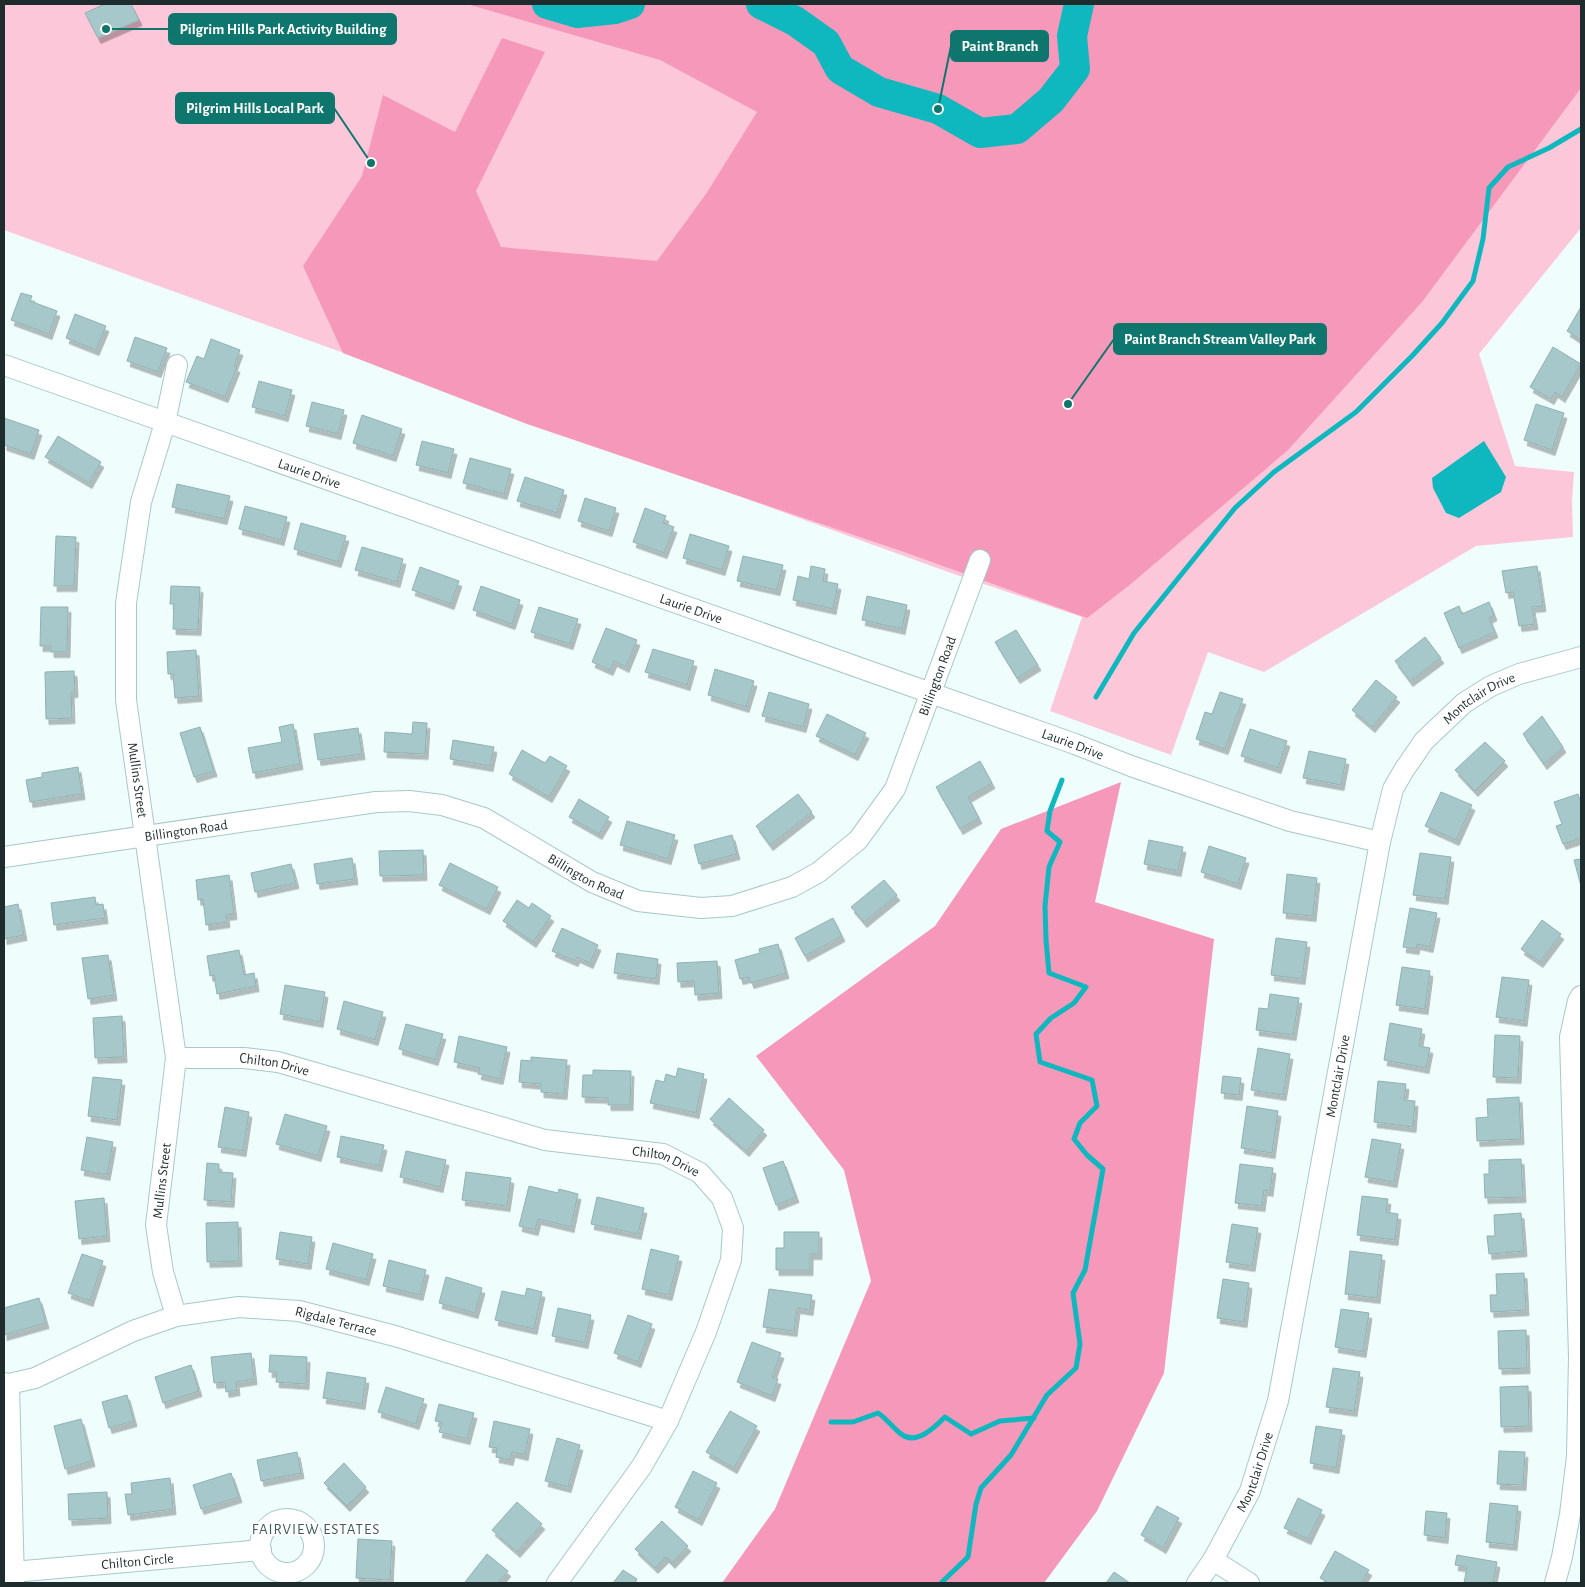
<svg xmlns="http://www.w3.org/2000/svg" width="1585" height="1587" font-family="'Alegreya Sans',sans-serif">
	<defs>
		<filter id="shadow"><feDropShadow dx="3" dy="5.5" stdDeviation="0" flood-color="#0004"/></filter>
	</defs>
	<rect width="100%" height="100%" fill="#effdfd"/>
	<polygon fill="#fcc8d9" points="4,4 1581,4 1581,228 1479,354 1515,466 1574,472 1572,501 1573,537 1476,546 1264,672 1208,652 1171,755 1050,711 1082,617 948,572 4,230"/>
	<g fill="#f698ba">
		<polygon points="467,4 1581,4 1581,88 1422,302 1288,450 1132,583 1087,618 904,552 527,424 343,353 303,266 362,176 383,95 455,132 502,38 545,52 476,191 501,247 657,261 706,194 757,112 660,60"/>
		<polygon points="1121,782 1095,902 1214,939 1164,1373 1097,1511 1044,1583 722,1583 775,1509 871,1281 844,1170 756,1056 935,926 1001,829"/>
	</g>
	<polygon fill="#0fb7be" points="1484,441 1506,477 1501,492 1459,518 1446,513 1433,488 1432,478"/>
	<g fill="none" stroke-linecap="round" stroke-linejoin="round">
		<g stroke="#0fb7be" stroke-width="5">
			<polyline points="1096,697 1134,633 1235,508 1274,472 1356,412 1412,356 1442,323 1473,281 1483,239 1489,188 1508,167 1549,148 1581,129"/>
			<path d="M831 1422H853L878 1413C887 1419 893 1428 901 1434 916 1446 935 1427 945 1417L971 1434 1000 1421 1034 1418"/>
			<polyline points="941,1583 968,1557 976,1504 981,1488 1011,1455 1047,1395 1076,1368 1080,1344 1073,1293 1085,1270 1103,1169 1087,1155 1074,1139 1080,1123 1097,1106 1092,1080 1040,1062 1036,1034 1051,1018 1074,1003 1086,987 1049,973 1046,940 1045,906 1049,867 1060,842 1047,831 1050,811 1062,780"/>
		</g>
		<g stroke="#0fb7be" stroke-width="30">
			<polyline points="547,4 577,13 615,9 630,4"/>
			<polyline points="761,4 795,21 826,43 840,69 879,92 938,109 980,133 1017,129 1051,100 1075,69 1072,36 1079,4"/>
		</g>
	</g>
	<g fill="#a7c8ca" stroke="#90b1b2" filter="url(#shadow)">
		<polygon points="105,4 131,4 139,20 98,38 85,13"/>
		<polygon points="21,293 32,296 30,301 57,311 49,334 11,320"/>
		<polygon points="1581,307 1581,340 1567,331"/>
		<polygon points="75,314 106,326 96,350 66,338"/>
		<polygon points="135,337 167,348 158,372 127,361"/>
		<polygon points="211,339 240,350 234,366 237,367 225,397 186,382 197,356 204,359"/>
		<polygon points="1553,347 1581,364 1562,397 1555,392 1551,399 1530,387"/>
		<polygon points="259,381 292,390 285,416 252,407"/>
		<polygon points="312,402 344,410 338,434 306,426"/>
		<polygon points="1536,404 1564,413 1552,450 1524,440"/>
		<polygon points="362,415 402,429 393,456 353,443"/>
		<polygon points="4,418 39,430 31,454 4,445"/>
		<polygon points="58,436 101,462 89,483 45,457"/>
		<polygon points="422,441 454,449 448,473 416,465"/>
		<polygon points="470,458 511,469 504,494 463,483"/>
		<polygon points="525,477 564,490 557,513 517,501"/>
		<polygon points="177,484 230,496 224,519 172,507"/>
		<polygon points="585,498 616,508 609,531 578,521"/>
		<polygon points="245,506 287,517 281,540 239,529"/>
		<polygon points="645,508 666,516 663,523 674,527 664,553 633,542"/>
		<polygon points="301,523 346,536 338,562 294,549"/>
		<polygon points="690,534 729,546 722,570 683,558"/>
		<polygon points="56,536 76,537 74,586 54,586"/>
		<polygon points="362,547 403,559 397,582 355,570"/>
		<polygon points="743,556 783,565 777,590 737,581"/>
		<polygon points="811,566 825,569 823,581 838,584 833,609 793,600 798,576 809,579"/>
		<polygon points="1537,566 1543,606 1532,607 1535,624 1519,626 1513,592 1506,593 1502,571"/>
		<polygon points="420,567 459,581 451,604 412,590"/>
		<polygon points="171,586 200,587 198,630 173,629 174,604 170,604"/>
		<polygon points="481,586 520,600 512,624 473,610"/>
		<polygon points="867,596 907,605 902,629 862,620"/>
		<polygon points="1489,602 1494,615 1489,618 1495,632 1459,648 1444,613 1459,606 1462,614"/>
		<polygon points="41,607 68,607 67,652 51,652 51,646 40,646"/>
		<polygon points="539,607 578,619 570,644 531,632"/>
		<polygon points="606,628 637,640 626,667 614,661 610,670 592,662"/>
		<polygon points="1016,630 1038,665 1017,678 995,642"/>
		<polygon points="1425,637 1441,658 1410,681 1395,661"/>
		<polygon points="653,649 694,661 687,685 645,672"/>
		<polygon points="196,650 199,696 175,698 173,674 168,674 167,652"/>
		<polygon points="715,669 754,681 746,707 708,695"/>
		<polygon points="74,671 75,692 71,692 72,718 46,719 45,672"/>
		<polygon points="1376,680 1397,697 1372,727 1352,710"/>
		<polygon points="769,692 809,704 803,727 762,716"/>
		<polygon points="1220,692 1243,699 1225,749 1196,739 1205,712 1212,714"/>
		<polygon points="827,714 866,733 855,755 816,736"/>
		<polygon points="1542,716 1563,747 1544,764 1523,734"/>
		<polygon points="413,722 427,723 425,754 384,752 385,732 412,734"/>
		<polygon points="293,724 300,764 253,773 248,748 282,742 279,727"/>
		<polygon points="200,727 214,771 194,777 180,733"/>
		<polygon points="358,728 362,754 318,760 314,734"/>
		<polygon points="1250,729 1287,741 1278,768 1241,756"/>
		<polygon points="453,740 494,747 490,766 450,759"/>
		<polygon points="1485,742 1505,761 1475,791 1455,770"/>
		<polygon points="522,750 545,763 550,756 567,766 549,797 509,774"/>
		<polygon points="1309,751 1346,759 1341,785 1303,778"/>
		<polygon points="980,761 992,783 968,797 979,818 960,829 936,787"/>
		<polygon points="78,767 82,794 30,802 26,780 42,777 42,773"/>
		<polygon points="1441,792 1472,805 1456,840 1425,826"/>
		<polygon points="798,794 812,812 770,845 756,826"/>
		<polygon points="1578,794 1581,802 1581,838 1563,844 1556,826 1562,824 1554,802"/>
		<polygon points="579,799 609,817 599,834 569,817"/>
		<polygon points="627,821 675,835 668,859 620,845"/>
		<polygon points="732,835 737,854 699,864 694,845"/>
		<polygon points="1149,840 1183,847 1178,871 1144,864"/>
		<polygon points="1209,846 1246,858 1238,884 1201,872"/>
		<polygon points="423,850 424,875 380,876 379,851"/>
		<polygon points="1420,853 1451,857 1445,899 1413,895"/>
		<polygon points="352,858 355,879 317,884 314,864"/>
		<polygon points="1581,859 1581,886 1574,860"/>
		<polygon points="450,863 498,887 487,909 439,885"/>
		<polygon points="291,864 296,883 255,892 251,873"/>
		<polygon points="1287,874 1317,878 1313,916 1283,913"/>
		<polygon points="229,875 234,914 226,915 227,922 206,925 203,899 198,900 196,880"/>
		<polygon points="884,880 897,895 864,922 851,907"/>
		<polygon points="95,897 96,905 103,904 105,918 54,925 51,903"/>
		<polygon points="517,900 529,908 532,903 551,916 533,942 503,921"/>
		<polygon points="18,904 24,935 4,939 4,907"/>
		<polygon points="1410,908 1437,913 1430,947 1417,944 1416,949 1403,947"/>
		<polygon points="833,918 842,936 805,956 795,938"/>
		<polygon points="1542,920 1561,934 1540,962 1521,949"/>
		<polygon points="562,928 598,945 590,963 577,957 575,961 552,951"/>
		<polygon points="1276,938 1307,942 1302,979 1271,975"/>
		<polygon points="778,944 786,973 751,983 749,977 740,979 735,960 760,953 759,949"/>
		<polygon points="239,950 244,975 254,973 256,986 217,994 214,975 210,976 207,956"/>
		<polygon points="617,953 658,959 656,979 614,973"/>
		<polygon points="108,955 114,995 88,999 82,958"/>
		<polygon points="717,961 719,993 695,995 694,981 678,982 677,963"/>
		<polygon points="1402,967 1430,971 1425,1009 1396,1005"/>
		<polygon points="1502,977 1529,980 1524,1021 1496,1017"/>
		<polygon points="285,985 325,992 320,1022 280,1014"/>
		<polygon points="1270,994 1299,998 1293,1035 1256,1030 1259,1008 1268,1009"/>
		<polygon points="344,1001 383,1012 375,1040 337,1029"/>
		<polygon points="122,1016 124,1057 95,1058 93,1018"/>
		<polygon points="1390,1023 1422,1029 1419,1046 1430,1048 1426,1068 1384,1060"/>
		<polygon points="406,1024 443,1034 435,1060 399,1049"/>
		<polygon points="1495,1035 1520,1036 1518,1078 1493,1077"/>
		<polygon points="459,1036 507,1047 500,1079 478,1074 480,1068 454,1062"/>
		<polygon points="1258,1048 1290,1054 1283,1095 1251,1090"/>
		<polygon points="531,1057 567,1060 564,1094 541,1092 541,1084 519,1082 521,1060 531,1061"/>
		<polygon points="678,1068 704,1074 696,1113 650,1103 656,1080 664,1082 666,1074 676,1077"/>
		<polygon points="593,1070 631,1071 630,1105 608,1105 608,1098 582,1097 583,1075 593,1075"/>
		<polygon points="1223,1076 1241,1078 1239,1095 1221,1093"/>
		<polygon points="93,1077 122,1080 117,1120 88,1116"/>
		<polygon points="1378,1081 1406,1084 1404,1100 1415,1101 1413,1127 1374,1122"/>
		<polygon points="1519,1097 1521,1139 1477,1141 1476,1118 1488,1117 1487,1099"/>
		<polygon points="729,1098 764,1130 746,1151 710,1119"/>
		<polygon points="1247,1106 1278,1111 1272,1153 1241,1148"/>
		<polygon points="225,1107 249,1112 243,1151 218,1147"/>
		<polygon points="285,1114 327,1126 318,1156 276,1144"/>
		<polygon points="341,1136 384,1145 379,1166 337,1157"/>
		<polygon points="87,1137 113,1142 107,1175 81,1170"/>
		<polygon points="1372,1139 1401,1144 1394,1182 1365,1177"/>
		<polygon points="406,1151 446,1160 440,1187 400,1177"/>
		<polygon points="1521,1159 1523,1197 1485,1198 1484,1174 1489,1174 1489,1160"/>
		<polygon points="783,1161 796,1197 776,1205 763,1168"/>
		<polygon points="207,1163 219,1164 219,1172 233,1173 231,1202 204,1200"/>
		<polygon points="1240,1164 1273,1168 1270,1191 1264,1190 1262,1206 1235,1203"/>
		<polygon points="466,1172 511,1178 507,1206 462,1200"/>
		<polygon points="529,1186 558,1193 559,1189 578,1194 571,1227 538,1219 535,1230 519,1226"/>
		<polygon points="1362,1196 1388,1199 1386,1212 1398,1214 1395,1240 1357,1235"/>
		<polygon points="597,1197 644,1208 638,1234 591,1224"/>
		<polygon points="104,1198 107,1236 79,1239 75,1201"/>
		<polygon points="1521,1213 1524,1251 1489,1254 1487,1236 1495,1236 1494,1215"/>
		<polygon points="238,1222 239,1261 207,1262 206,1223"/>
		<polygon points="1232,1224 1258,1228 1252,1266 1226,1262"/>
		<polygon points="280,1232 312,1237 308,1264 276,1259"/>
		<polygon points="784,1232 819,1232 819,1254 810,1254 810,1270 776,1270 776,1248 784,1248"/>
		<polygon points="333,1243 373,1254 366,1280 326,1269"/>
		<polygon points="651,1249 679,1256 669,1295 642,1289"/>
		<polygon points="1350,1251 1382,1255 1377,1298 1345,1294"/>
		<polygon points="82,1254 103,1261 90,1301 68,1293"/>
		<polygon points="389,1260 426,1270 420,1295 383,1286"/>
		<polygon points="1524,1273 1526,1310 1491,1312 1490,1295 1497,1295 1496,1274"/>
		<polygon points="446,1277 482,1288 475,1313 439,1303"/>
		<polygon points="1223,1279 1249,1283 1244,1322 1217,1318"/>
		<polygon points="527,1288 542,1292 534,1329 495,1320 502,1291 525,1296"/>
		<polygon points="769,1289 812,1295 810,1310 797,1308 794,1331 763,1327"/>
		<polygon points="39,1298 46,1323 4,1335 4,1308"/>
		<polygon points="558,1308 591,1315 585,1343 552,1336"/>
		<polygon points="1341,1309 1369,1313 1363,1352 1335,1347"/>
		<polygon points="628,1315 652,1324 638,1362 614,1353"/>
		<polygon points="1526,1330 1527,1368 1499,1369 1498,1331"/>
		<polygon points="752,1342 781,1353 772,1377 778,1379 772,1396 737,1382"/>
		<polygon points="251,1353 254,1379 236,1382 237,1390 226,1392 225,1382 214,1383 211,1357"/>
		<polygon points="270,1355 307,1357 306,1384 276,1382 277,1372 269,1372"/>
		<polygon points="191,1365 199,1391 163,1403 155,1377"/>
		<polygon points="1333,1368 1360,1372 1354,1411 1326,1407"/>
		<polygon points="327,1372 366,1378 362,1404 323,1398"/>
		<polygon points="1528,1386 1529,1426 1501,1427 1500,1387"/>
		<polygon points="386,1387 424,1399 416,1424 378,1412"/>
		<polygon points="127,1395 134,1421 109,1428 102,1402"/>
		<polygon points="439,1404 474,1413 467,1439 439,1432 442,1422 435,1421"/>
		<polygon points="730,1411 757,1426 734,1468 706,1452"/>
		<polygon points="81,1419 92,1461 65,1469 54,1426"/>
		<polygon points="494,1421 530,1429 525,1455 512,1452 510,1460 496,1457 497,1448 489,1447"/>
		<polygon points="1316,1426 1342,1430 1336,1468 1310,1463"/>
		<polygon points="557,1438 580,1445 568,1487 545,1481"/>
		<polygon points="1499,1451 1525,1452 1523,1485 1497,1484"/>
		<polygon points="297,1452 301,1473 261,1481 257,1460"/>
		<polygon points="344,1463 366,1487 347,1506 324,1483"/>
		<polygon points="693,1471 717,1483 699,1520 675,1507"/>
		<polygon points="231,1473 239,1497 201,1509 193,1485"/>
		<polygon points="170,1478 173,1509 128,1515 125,1494 132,1494 131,1483"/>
		<polygon points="107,1492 108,1518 69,1520 68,1494"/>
		<polygon points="1298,1498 1322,1510 1308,1539 1284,1528"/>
		<polygon points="517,1502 542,1524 517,1552 492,1530"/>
		<polygon points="1490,1503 1518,1506 1514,1545 1486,1542"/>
		<polygon points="1157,1506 1179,1518 1163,1548 1141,1535"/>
		<polygon points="1426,1511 1447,1513 1445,1538 1424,1535"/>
		<polygon points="662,1521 688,1546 672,1563 666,1557 655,1568 635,1549"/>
		<polygon points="358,1539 392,1541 390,1580 356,1578"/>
		<polygon points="1335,1551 1369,1570 1361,1583 1329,1583 1320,1578"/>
		<polygon points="487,1554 508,1571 498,1583 467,1583 465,1582"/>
		<polygon points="1457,1555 1497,1562 1493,1583 1464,1583 1467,1567 1455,1565"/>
		<polygon points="623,1570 637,1579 635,1583 613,1583"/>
		<polygon points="1114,1572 1130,1583 1106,1583"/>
	</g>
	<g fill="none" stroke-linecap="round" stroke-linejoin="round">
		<g stroke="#a7c8ca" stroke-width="22">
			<g id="street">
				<path id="s1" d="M4 365 1075 744 1131 766 1290 821 1380 842"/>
				<path id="s2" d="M4 857 376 802 409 801 442 805 484 818 592 882 638 901 701 908 732 906 792 887 819 872 858 840 895 789 980 560"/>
				<path id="s3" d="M176 1058H244L278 1062 545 1140 663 1154 700 1173 722 1198 733 1228 731 1260 706 1332 668 1421 642 1466 557 1583"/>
				<path id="s4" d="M176 1316 163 1272 156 1225 176 1058 126 700V603L141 502 165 423 177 365"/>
				<path id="s5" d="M4 1383 9 1384 35 1378 133 1331 176 1316 239 1307 299 1311 395 1336 668 1421"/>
				<polyline points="9,1384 14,1583"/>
				<circle cx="287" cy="1546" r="27"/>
				<polyline points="1213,1560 1249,1583"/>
				<path id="s6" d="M13 1572 261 1550"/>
				<path id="s7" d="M1197 1583 1213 1560 1250 1491 1278 1401 1380 842 1393 789 1404 770 1424 741 1464 703 1491 686 1519 674 1581 657"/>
				<polyline points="1555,1583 1562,1557 1570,1514 1577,1456 1579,1357 1570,1037 1578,1001 1581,996"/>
			</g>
		</g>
		<use href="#street" stroke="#fff" stroke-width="20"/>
	</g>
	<g text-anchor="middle" stroke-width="4.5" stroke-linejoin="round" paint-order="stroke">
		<g font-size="14" fill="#1f2c2d" stroke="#fff">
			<text dy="5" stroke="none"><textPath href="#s1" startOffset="324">Laurie Drive</textPath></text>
			<text dy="5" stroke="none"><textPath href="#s1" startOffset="729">Laurie Drive</textPath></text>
			<text dy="5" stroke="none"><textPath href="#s2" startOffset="1084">Billington Road</textPath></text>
			<text dy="5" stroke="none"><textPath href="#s7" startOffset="951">Montclair Drive</textPath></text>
			<text dy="5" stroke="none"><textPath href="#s1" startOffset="1134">Laurie Drive</textPath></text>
			<text transform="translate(138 780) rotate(82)" y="5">Mullins Street</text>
			<text dy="5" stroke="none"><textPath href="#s2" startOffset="184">Billington Road</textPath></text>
			<text dy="5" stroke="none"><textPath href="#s2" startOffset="604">Billington Road</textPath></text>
			<text dy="5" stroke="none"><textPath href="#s3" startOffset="99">Chilton Drive</textPath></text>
			<text dy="5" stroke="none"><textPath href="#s7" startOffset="531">Montclair Drive</textPath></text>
			<text dy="5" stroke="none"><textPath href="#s3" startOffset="504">Chilton Drive</textPath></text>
			<text dy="5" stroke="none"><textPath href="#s4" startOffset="138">Mullins Street</textPath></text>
			<text dy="5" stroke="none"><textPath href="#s5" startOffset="348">Rigdale Terrace</textPath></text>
			<text dy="5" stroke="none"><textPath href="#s7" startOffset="126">Montclair Drive</textPath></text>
			<text dy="5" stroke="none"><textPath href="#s6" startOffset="125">Chilton Circle</textPath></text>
		</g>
		<g font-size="15" letter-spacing="1" fill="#3e5d5e" stroke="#fff">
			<text x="316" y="1534">FAIRVIEW ESTATES</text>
		</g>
	</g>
	<path fill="none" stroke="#0f766e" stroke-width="2" d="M106 29L169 29M938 109L951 46M371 163L334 108M1068 404L1114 339"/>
	<g fill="#0f766e" stroke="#fff" stroke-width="2">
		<circle cx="106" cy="29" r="5"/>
		<circle cx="938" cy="109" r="5"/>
		<circle cx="371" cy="163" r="5"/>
		<circle cx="1068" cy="404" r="5"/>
	</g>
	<g fill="#0f766e" stroke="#0f766e" stroke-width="2">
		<rect x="169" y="14" width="227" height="30" rx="5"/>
		<rect x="951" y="31" width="97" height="30" rx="5"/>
		<rect x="176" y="93" width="158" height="30" rx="5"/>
		<rect x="1114" y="324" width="212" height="30" rx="5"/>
	</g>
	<g font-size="15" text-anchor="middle" font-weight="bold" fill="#fff">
		<text x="283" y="34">Pilgrim Hills Park Activity Building</text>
		<text x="1000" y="51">Paint Branch</text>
		<text x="255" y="113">Pilgrim Hills Local Park</text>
		<text x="1220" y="344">Paint Branch Stream Valley Park</text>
	</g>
	<rect width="1585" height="1587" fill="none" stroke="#1f2c2d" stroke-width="10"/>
</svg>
